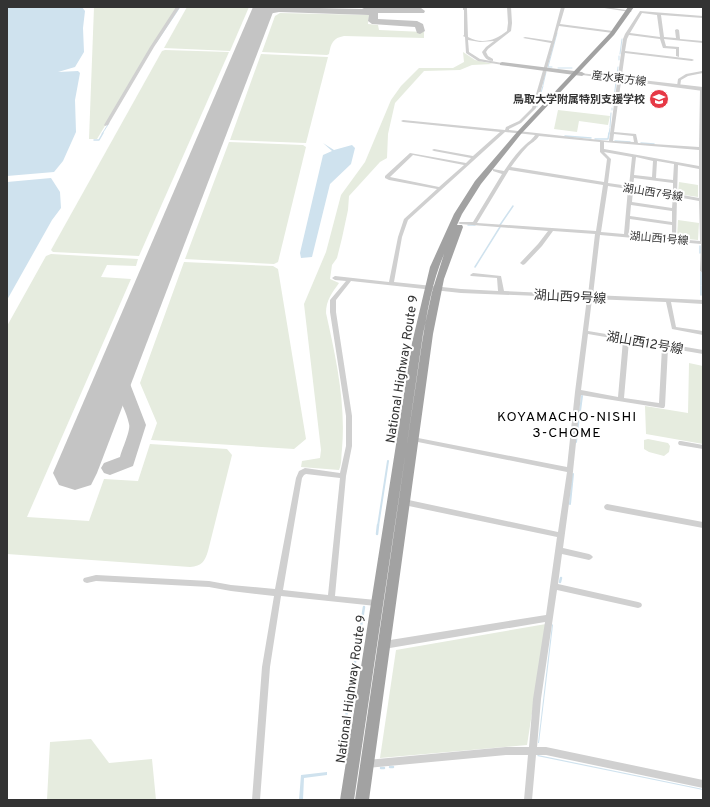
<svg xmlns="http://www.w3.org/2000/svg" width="710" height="807" font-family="Overpass,'Noto Sans JP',sans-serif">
	<rect width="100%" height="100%" fill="#fff"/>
	<g fill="#e6ecdf">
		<polygon points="94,7 177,7 97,139 89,139"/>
		<polygon points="187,7 249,7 230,51 164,48"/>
		<path d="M280 13 369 15 368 24 378 25 379 30 424 32V38L344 36C333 38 331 43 329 54L327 55 262 52 275 16Z"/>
		<polygon points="165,50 229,52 139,256 53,252 51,250 162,51"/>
		<path d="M463 52 475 60 493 64 472 65 460 70 424 71 395 103 388 134 387 158 380 162 349 196 348 210 342 238 337 258 332 265 330 279 339 283C332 293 326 300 326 313 336 358 346 403 342 449 341 457 342 463 339 470L301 467 302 461 320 458 321 450 304 304 326 252 341 195 365 162 391 100 401 86 419 68H453L464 62Z"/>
		<polygon points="261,54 328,57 306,143 230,140"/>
		<polygon points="558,110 610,116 608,125 579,121 577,132 554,129"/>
		<polygon points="229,142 303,145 306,147 278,262 274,264 185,259"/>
		<polygon points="679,182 698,185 698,197 678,194"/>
		<polygon points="678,220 699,223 698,240 677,238"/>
		<path d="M51 254 138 259 136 266 107 265 101 277 131 279 27 517 89 521 104 479 138 481 150 444 227 449 232 455 208 551C205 561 202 566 190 567L7 554V326L46 256Z"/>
		<polygon points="184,262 273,266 278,269 306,439 294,449 151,440 157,423 140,383"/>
		<polygon points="689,363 703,366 703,444 646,434 645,406 688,413"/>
		<polygon points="648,439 668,443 670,446 669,452 664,456 649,452 644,449 644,440"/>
		<polygon points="546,624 527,745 380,758 396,650"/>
		<polygon points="91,739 109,763 152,759 156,800 47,800 50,742"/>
	</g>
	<g fill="#cfe2ee">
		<polygon points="7,7 82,7 85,11 83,28 84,52 75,67 58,72 78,71 80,73 75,100 76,132 63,161 54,172 7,176"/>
		<polygon points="323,143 334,150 352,145 355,148 351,164 330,184 312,257 301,258 300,253 323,155 332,151"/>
		<polygon points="51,178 60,192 61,208 52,220 7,300 7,182"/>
		<polygon points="552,624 553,625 539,743 538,743"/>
		<polygon points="538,755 703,789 703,790 537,756"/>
		<polygon points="327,772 327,775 304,778 303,800 299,800 301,775"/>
	</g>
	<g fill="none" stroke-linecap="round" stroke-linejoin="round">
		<g stroke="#cfe2ee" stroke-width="1">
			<polyline points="156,43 180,7"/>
			<polyline points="620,54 622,39"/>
			<polyline points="619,56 619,60"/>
			<polyline points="552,67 548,67 557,33"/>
			<polyline points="558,68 572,68"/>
			<polyline points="617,75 618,67"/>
			<polyline points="543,85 546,72"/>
			<polyline points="614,98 616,82"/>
			<polyline points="613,100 613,106"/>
			<polyline points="538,102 543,86"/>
			<polyline points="537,104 537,107"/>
			<polyline points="612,108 612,110"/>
			<polyline points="610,127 611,113"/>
			<polyline points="102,134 109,123"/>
			<polyline points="609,134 610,128"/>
		</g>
		<g stroke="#cfe2ee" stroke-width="1.5">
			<polyline points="565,136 591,138"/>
			<polyline points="595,139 608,139 609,133"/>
			<polyline points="94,140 99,140 103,133"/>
			<polyline points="615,141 630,142"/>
			<polyline points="641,143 654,144"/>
			<polyline points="468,225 475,225"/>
			<polyline points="500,225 513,206"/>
			<polyline points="700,246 700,253"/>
			<polyline points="475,267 500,227"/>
			<polyline points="701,272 701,285"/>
			<polyline points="701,286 701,295"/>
		</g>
		<g stroke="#cfe2ee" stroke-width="2">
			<polyline points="580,411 582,396"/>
			<polyline points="576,442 579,416"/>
			<polyline points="570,504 573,474"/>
			<polyline points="378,526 388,461"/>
		</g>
		<g stroke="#cfe2ee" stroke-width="2.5">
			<polyline points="377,534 378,525"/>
			<polyline points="560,582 561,578"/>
			<polyline points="339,760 364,607"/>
			<polyline points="390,767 393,767"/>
			<polyline points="381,768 384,768"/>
		</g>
		<g fill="#c4c4c4" fill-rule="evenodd">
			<polygon points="276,7 362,9 366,7 421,8 425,11 424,13 378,13 378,19 417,21 423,24 425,31 420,34 417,33 415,27 372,24 368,21 369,15 279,12 268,14 262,20 259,21 255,18 262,10"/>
			<path d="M122 354 127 355 130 359 127 376 146 425 133 466 110 475 104 473 101 468 104 463 120 457C122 449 131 430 129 424 125 401 102 379 117 355Z"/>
		</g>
		<polygon fill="#c4c4c4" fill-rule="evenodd" points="253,7 275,7 97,473 91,485 75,490 59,485 53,473"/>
		<g fill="#d0d0d0" fill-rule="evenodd">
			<polygon points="176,7 180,7 154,47 108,125 105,126 104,125 150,47"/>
			<path d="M507 7H511L512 23 511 31 488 49 486 52 488 56 493 59V61C487 61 484 57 482 52L486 47 494 41 480 42 468 40 469 52 480 59 502 63 504 64 503 65 478 61 466 53 465 37 463 36 464 35V8L467 9 468 37C482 45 496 40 507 31L508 23Z"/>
			<path d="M561 7H565L560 24 613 31 615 32 613 33 559 26 536 108 521 123 509 129V130L609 141 623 39 625 34 640 11 703 16V18L661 15 664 37 676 38 675 30 677 29 679 30 680 39 703 41V43L664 39 666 46 679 47V57L676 56V49L663 48 660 39 629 35 627 39 625 51 692 59 694 60 692 61 625 53 614 132 636 134 638 143 699 147 700 89 703 88V273L700 271 701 244 600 235 593 295 703 300V304L671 302 676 327 703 331V335L672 329 666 302 592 299 588 331 624 337 626 336 628 337 703 350V354L668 348 665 406 664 408H662L581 395 572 481 563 548 589 554 591 555 593 557 591 559 589 560 562 554 558 584 638 602 641 603 642 605 641 607 638 608 557 590 541 699 537 747H546L703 780V788L546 755H536L532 800H524L528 755H506L367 768 364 767 363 764 364 761 367 760 506 747H529L533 699 545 622 384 649 381 647 380 645 381 643 384 641 546 615 557 537 404 505 402 504 401 502 402 500 404 499 558 532 567 472 413 441H411L410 439 411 437H413L567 467 575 392 587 298 461 293 351 281 336 300V312L352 416V446L346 476 335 596 376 600 379 601 380 603 379 605 376 606 281 596 270 667 260 800H252L262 667 274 596 231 591 209 587 96 581 87 583 84 582 83 580 84 578 96 575 209 581 231 585 275 589 296 478 299 471 305 468 340 473 346 446V416L330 312V300L346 281 335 280 332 278 335 276 389 282 398 237 404 219 437 189 389 180 385 178V176L410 153 466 163 471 158 434 151 432 150 434 149 473 156 500 132 403 122 401 121 403 120 505 130 506 127 519 121 532 108 551 43 523 38 525 37 552 41ZM642 13 657 15 660 37 630 33ZM505 132 535 135C532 140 529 141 525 145 517 152 510 162 504 171L493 169V171L502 174 473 222H460L458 223 460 224 548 231 538 244 521 262 520 263 523 265 525 264 542 246 553 231 595 234 588 295 504 291 501 276 473 273 470 275 471 276 497 278 498 291 461 289 394 282 402 237 408 220ZM614 134 633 136 634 142 613 141ZM539 136 600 142V152L607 159 604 182 511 167C516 160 521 153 527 147 531 143 536 141 539 136ZM604 142 699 150V166L604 149ZM604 152 632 157 629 186 608 183 611 159ZM413 155 464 165 439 187 390 177ZM636 157 653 161 652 177 634 175ZM657 161 674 164 673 180 656 178ZM678 165 699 169V198L677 194ZM509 170 603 185 596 231 477 223ZM634 178 673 183V194L633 187ZM608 186 628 189 624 234 601 232ZM633 190 673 196 672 208 632 202ZM677 197 699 201 700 241 676 239ZM631 205 672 211V222L630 216ZM630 219 672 225V239L629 234ZM588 334 623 340 618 397 581 390ZM629 341 662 347 659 403 624 398ZM306 474 340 478 328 595 283 590 302 478 304 475Z"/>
			<polygon points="598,7 607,7 632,11 630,12"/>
			<polygon points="702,71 703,71 703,73 688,76 681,80 680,87 677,86 678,79 686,74"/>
			<polygon points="679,441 681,441 703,445 703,449 679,445 678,443"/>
			<polygon points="607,504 703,522 703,528 607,510 605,509 604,507 605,505"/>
		</g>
		<g fill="#d0d0d0" fill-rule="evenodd">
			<polygon points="463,7 467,7 467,9 463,10"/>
			<polygon points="580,73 703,87 703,91 582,75 580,75"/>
		</g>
		<polygon fill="#bdbdbd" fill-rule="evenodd" points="502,62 582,72 585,74 582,76 500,65 500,63"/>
		<path fill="#a2a2a2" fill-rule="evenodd" d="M628 7H634L614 35 521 134 481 184 462 214 457 225H462L463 227 444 279 433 334 369 800H355L423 334 432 292 444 254C432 282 427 313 422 343L354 800H340L412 343 430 267 454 214 475 181 517 132 610 33Z"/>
	</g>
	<defs>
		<g id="school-disc" transform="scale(1)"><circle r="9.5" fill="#e63946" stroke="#fff"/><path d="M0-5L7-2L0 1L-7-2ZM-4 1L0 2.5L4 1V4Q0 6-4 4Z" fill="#fff"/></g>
	</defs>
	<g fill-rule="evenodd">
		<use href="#school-disc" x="659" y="99"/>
	</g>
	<g text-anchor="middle" stroke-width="4" stroke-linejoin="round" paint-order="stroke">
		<g font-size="11" fill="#333" stroke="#fff">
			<text transform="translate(619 78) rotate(7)" y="4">産水東方線</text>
			<text transform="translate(653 192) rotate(9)" y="4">湖山西7号線</text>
			<text transform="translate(659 238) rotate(5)" y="4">湖山西1号線</text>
		</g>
		<g font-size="11" font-weight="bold" fill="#333" stroke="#fff" text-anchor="end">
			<text x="645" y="103">鳥取大学附属特別支援学校</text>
		</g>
		<g font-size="13" fill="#333" stroke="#fff">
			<text transform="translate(570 296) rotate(3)" y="5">湖山西9号線</text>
			<text transform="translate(645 342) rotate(10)" y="5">湖山西12号線</text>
			<text transform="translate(401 369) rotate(-81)" y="5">National Highway Route 9</text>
			<text transform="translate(350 689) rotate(-82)" y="5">National Highway Route 9</text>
		</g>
		<g font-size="14" letter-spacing="1" fill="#000" stroke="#fff">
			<text x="567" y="421">KOYAMACHO-NISHI<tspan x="567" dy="16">3-CHOME</tspan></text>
		</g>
	</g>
	<rect width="710" height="807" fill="none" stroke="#333333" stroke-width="16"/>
</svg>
